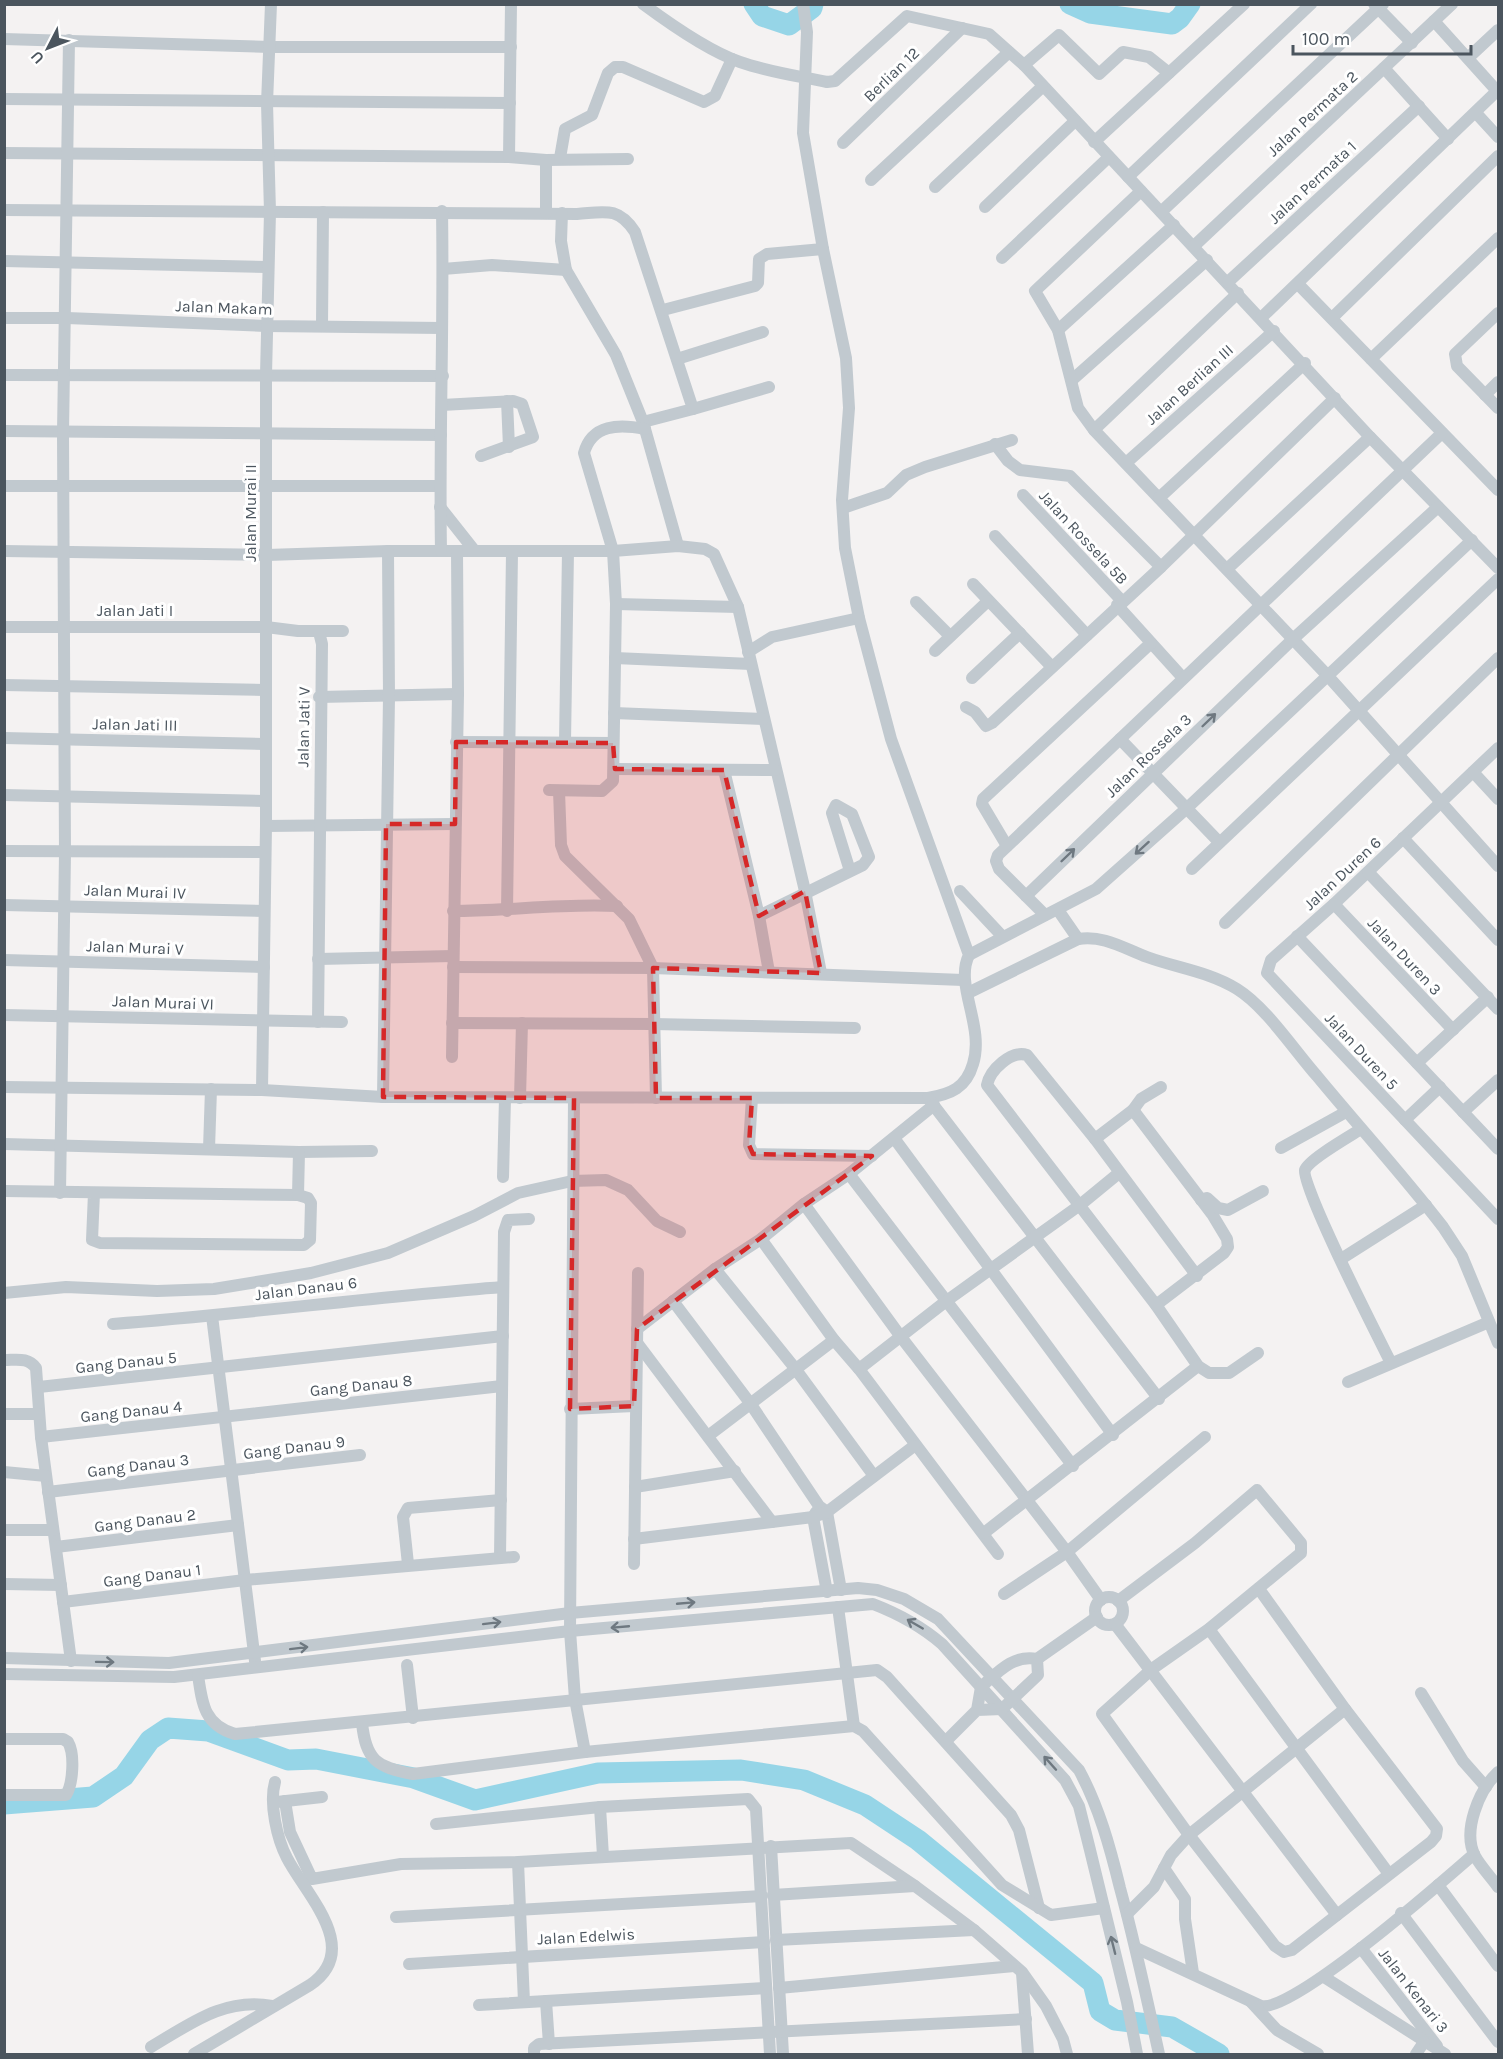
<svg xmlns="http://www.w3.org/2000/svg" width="1503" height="2059" font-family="Karla,sans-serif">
	<rect width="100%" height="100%" fill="#f4f2f2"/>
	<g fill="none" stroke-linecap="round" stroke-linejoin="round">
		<g stroke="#96d5e7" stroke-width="21">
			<polyline points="754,4 762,16 789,25 812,8 813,4"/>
			<polyline points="1070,4 1090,13 1172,24 1180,18 1190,4"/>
			<polyline points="4,1804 93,1797 124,1776 150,1740 168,1728 208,1731 288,1760 316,1759 414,1778 475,1800 598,1773 741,1770 804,1780 865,1805 918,1840 1093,1983 1100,2011 1115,2020 1172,2027 1219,2054"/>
		</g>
		<g stroke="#c1c9cf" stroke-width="12">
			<path d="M643 4C670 24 708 51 740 62 768 72 798 76 827 82L835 81 907 16 989 34 1024 65 1370 437 1498 568"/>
			<polyline points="1374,4 1412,43"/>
			<polyline points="1434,21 1497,91"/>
			<polyline points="4,39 270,47 511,47"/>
			<polyline points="1468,58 1498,30"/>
			<polyline points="1024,65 1059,35 1099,74 1123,52 1149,57 1169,73"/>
			<polyline points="1384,68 1448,139"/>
			<polyline points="4,99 510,103"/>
			<polyline points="1476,113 1498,137"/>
			<polyline points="1094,142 1244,4"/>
			<polyline points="843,143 962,28"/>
			<polyline points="4,153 509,157 546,160 628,159"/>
			<polyline points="509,157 511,4"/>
			<polyline points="560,158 565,129 592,115 608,73 615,67 623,67 704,102 715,96 732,59"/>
			<polyline points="1128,177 1311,4"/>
			<polyline points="871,180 1009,52"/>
			<polyline points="935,187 1042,87"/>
			<polyline points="985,207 1075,121"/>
			<path d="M4 210 577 214C604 212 618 206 635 232L693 409 643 422"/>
			<polyline points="1161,212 1383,4"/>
			<polyline points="546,213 546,160"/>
			<polyline points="562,213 561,241 566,270 616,355 643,422 678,546"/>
			<polyline points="1194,246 1452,4"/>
			<polyline points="1002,258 1109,157"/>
			<polyline points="4,261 267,267"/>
			<polyline points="443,269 492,265 566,270"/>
			<polyline points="1228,282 1419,106"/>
			<polyline points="1298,284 1498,490"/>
			<polyline points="1238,293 1094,430 1327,675 1498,866"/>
			<polyline points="663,310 755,286 758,283 759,259 767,254 823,249"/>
			<polyline points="1498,313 1455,354 1457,366 1498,408"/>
			<polyline points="4,318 67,318 266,326 442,328"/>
			<polyline points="1261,318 1498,90"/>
			<polyline points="1332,318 1498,156"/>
			<polyline points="322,326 323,212"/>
			<polyline points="1058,330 1174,225"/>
			<polyline points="677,359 763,332"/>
			<polyline points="1371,359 1498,238"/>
			<polyline points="4,375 443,376"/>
			<polyline points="1072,380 1207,260"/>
			<polyline points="1485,395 1498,382"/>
			<polyline points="507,401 509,447"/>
			<polyline points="442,405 513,401 522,404 533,437 481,456"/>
			<polyline points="693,409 769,387"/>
			<polyline points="1094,430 1078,408 1058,330 1035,291 1141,191"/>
			<polyline points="4,431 441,435"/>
			<polyline points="995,444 1008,461 1020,470 1070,476 1161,567"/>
			<polyline points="1126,463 1274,331"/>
			<polyline points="4,486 439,486"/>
			<polyline points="1023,495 1122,601"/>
			<polyline points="1159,498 1305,363"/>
			<polyline points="440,507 474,550"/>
			<polyline points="843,508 887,493 906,475 925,467 1012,440"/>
			<polyline points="995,536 1087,635"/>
			<polyline points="4,551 267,555 388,551 613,551 678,546 705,549 714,554 738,607 805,891 821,973"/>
			<path d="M441 551C439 438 444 325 442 211"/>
			<polyline points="1227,569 1370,437"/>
			<polyline points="973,584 1052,667"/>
			<polyline points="916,602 950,636"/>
			<polyline points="616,604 738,607"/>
			<polyline points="1117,605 1183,678"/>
			<polyline points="4,627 266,627 298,631 343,631"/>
			<polyline points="935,651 988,601"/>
			<polyline points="748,652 772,637 859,618"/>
			<polyline points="615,658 751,664"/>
			<polyline points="972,678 1020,633"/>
			<polyline points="4,685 265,690"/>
			<polyline points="319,697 458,694"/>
			<polyline points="966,707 975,712 986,726 992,723 1161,567 1335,398"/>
			<polyline points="614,713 763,719"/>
			<polyline points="4,738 264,744"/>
			<polyline points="1120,739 1219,842"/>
			<polyline points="456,742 613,743"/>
			<polyline points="565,742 568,551"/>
			<polyline points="1498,748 1334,904 1271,960 1267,973 1498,1219"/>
			<polyline points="615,769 775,770"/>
			<polyline points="724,770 759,916 863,865 869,857 852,814 836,805 832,813 850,871"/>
			<polyline points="1473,772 1498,799"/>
			<path d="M549 790 602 791 613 781 616 604 613 551 584 453C592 424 619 424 645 429"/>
			<polyline points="559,791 561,845 565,856 629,919 653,968 656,1098"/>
			<polyline points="4,795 264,801"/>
			<polyline points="266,826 455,824"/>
			<polyline points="1403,838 1498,940"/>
			<polyline points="1007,846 982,804 983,799 1151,643"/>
			<polyline points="4,851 265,852"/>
			<polyline points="1192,869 1498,579"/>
			<polyline points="1368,872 1498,1009"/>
			<polyline points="960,891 1002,936"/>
			<polyline points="1026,896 1293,639 1438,507"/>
			<polyline points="1334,904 1453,1030"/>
			<polyline points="4,905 264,911"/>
			<polyline points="1058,910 1078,939"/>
			<path d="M453 911C508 911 562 903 617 906"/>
			<polyline points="507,911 512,552"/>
			<polyline points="1045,915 999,869 996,861 998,855 1442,433"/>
			<polyline points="759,916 769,972"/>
			<polyline points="1225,923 1498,658"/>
			<polyline points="1297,936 1498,1149"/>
			<polyline points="969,955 1096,889 1186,809 1472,540"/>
			<polyline points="318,959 453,956"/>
			<polyline points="4,960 264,967"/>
			<polyline points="453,967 653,968 963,980"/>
			<path d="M968 993 1078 939C1104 935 1123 948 1147 957 1177 968 1210 972 1237 989 1266 1007 1294 1050 1317 1076 1359 1127 1403 1175 1443 1227L1462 1256 1498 1343"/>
			<polyline points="4,1015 342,1022"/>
			<polyline points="318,1022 322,644 319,632"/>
			<polyline points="452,1023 653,1024 855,1028"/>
			<polyline points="452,1057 458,694 457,551"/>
			<polyline points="1417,1063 1488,997"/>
			<path d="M4 1087 262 1090 383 1097 928 1098C951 1094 966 1088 973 1064 985 1026 954 985 969 955L891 739 859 618 845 548 842 500 849 408 846 358 823 249 803 133 807 32 803 4"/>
			<polyline points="262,1090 266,826 266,375 270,212 267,103 271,4"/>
			<polyline points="383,1097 389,697 388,551"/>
			<polyline points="520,1098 522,1023"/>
			<polyline points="574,1098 570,1631 575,1699 585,1752"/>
			<polyline points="752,1098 749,1145 753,1154 872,1156"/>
			<polyline points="928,1098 1159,1399"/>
			<polyline points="1133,1110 1141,1099 1161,1087"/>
			<polyline points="1463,1112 1498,1080"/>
			<polyline points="1405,1120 1440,1087"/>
			<path d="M1361 1129C1350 1136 1308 1160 1305 1170 1300 1184 1379 1339 1391 1363"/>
			<polyline points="894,1138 1113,1435"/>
			<polyline points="1095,1139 1133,1110 1212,1214 1227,1239 1228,1247 1224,1253 1156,1305"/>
			<polyline points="4,1144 299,1152 372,1151"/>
			<polyline points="1281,1148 1346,1112"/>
			<polyline points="209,1149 211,1089"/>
			<polyline points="849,1174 1073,1466"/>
			<polyline points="503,1177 505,1098"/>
			<polyline points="4,1191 298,1195 308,1198 311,1203 310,1240 304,1245 100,1243 92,1240 94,1193"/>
			<polyline points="60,1193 65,853 63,433 69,40"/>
			<polyline points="298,1195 299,1152"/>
			<polyline points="1201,1200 1207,1198 1218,1208 1228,1210 1263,1191"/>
			<polyline points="804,1204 901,1337 1067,1552 1101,1600"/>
			<polyline points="761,1239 834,1340 859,1369 998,1554"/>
			<polyline points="1341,1259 1426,1205"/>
			<polyline points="715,1269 794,1367 874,1476"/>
			<path d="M1197 1276 1095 1139 1027 1055C1011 1050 990 1070 987 1085L1156 1305 1198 1366 1209 1373H1229L1258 1353"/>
			<polyline points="4,1293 66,1287 157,1291 214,1289 311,1273 388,1253 474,1216 518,1193 572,1181 606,1180 628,1190 657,1221 680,1232"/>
			<polyline points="673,1301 750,1403 819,1506 827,1512 841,1590"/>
			<polyline points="212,1316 255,1661"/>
			<path d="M113 1324C244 1314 373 1297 503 1287"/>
			<polyline points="637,1329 715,1269 761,1239 804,1204 849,1174 934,1105"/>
			<polyline points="638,1344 772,1522"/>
			<path d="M4 1360C17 1360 28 1357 36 1368L41 1437 71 1661"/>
			<polyline points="859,1369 945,1302 1080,1205 1119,1173"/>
			<polyline points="1348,1382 1489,1322"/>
			<polyline points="39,1387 503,1336"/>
			<polyline points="570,1409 634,1406"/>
			<polyline points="4,1414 39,1414"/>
			<polyline points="708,1436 834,1340"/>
			<polyline points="41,1437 502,1386"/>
			<polyline points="4,1472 46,1476"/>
			<polyline points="635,1487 735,1471"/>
			<polyline points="48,1492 360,1455"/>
			<polyline points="816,1512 813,1517 827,1592"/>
			<polyline points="4,1530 53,1530"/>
			<polyline points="984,1533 1198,1366"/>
			<polyline points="634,1539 813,1517 827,1512 914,1446"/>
			<polyline points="56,1547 238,1525"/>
			<polyline points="500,1558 504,1232 508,1220 529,1219"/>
			<polyline points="408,1564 403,1517 408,1508 501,1500"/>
			<polyline points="634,1564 638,1273"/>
			<polyline points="4,1584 61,1585"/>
			<polyline points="1004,1594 1067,1552 1205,1437"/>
			<circle cx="1109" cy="1611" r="14"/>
			<polyline points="1118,1601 1195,1543 1257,1490 1301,1543 1301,1553 1209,1629 1152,1669 1102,1714 1189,1835 1275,1946 1284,1952 1292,1950 1431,1842 1436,1836 1437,1829 1345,1709 1259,1589"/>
			<polyline points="63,1602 245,1580 514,1557"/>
			<polyline points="838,1607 854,1726"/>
			<polyline points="1115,1624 1337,1915"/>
			<polyline points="1209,1629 1389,1874"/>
			<path d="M4 1658 169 1663 570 1613 858 1588 877 1590 904 1599 938 1619 1079 1770C1099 1807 1110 1847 1120 1888 1135 1943 1147 1999 1159 2054"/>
			<polyline points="1037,1659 1097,1617"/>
			<polyline points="407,1665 413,1718"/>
			<path d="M4 1674 174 1677 570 1631 873 1604C899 1614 921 1626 942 1644L1065 1780 1079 1806 1090 1850 1127 2002 1137 2054"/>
			<path d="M198 1675C202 1703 204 1725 235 1734L877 1670 887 1677 1011 1815 1019 1830 1039 1908"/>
			<polyline points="1421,1693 1463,1761 1486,1787"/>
			<path d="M362 1723C366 1760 376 1767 413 1774L585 1752 854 1726 863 1731 1002 1885 1051 1915 1104 1908"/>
			<path d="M4 1739H63L68 1742C75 1754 73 1784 66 1795H4"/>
			<path d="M946 1741 977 1710 981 1687C998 1672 1014 1654 1037 1659L1038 1675 1002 1709 977 1710"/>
			<path d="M1498 1772C1479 1790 1462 1831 1475 1856 1481 1867 1491 1877 1498 1887"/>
			<polyline points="285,1801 290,1832 312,1879 401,1864 518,1862 851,1843 915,1886 974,1930 1022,1972 1046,2006 1063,2039 1067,2054"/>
			<polyline points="277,1802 322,1797"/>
			<polyline points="436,1824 600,1807"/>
			<polyline points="771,1846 783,2054"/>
			<polyline points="603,1856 600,1807 748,1799 756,1809 770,2054"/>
			<polyline points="518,1862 524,2002"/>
			<polyline points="1164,1868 1185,1899 1185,1919 1193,1973"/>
			<polyline points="1438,1885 1498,1966"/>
			<polyline points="773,1895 915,1886"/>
			<polyline points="1401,1913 1498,2042"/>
			<polyline points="1127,1914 1154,1887 1171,1855 1189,1835 1345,1709"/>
			<polyline points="396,1917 762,1896"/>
			<polyline points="776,1940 974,1930"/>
			<path d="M1136 1948 1261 2006C1293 2013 1443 1881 1474 1854"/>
			<polyline points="1361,1948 1437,2046"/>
			<polyline points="409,1964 764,1942"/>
			<polyline points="1022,1973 1028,2054"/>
			<polyline points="1324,1977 1445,2054"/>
			<polyline points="779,1988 1014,1966"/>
			<polyline points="546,2001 549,2044"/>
			<polyline points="1251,2002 1277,2030 1318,2054"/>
			<polyline points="479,2005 766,1988"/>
			<path d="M151 2047C190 2024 225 1997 272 2006"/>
			<path d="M194 2054 310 1985C363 1949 306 1895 287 1858 277 1839 269 1803 275 1782"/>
			<polyline points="534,2054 534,2048 539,2044 1026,2019"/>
			<polyline points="1416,2054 1424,2042"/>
		</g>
	</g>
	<defs><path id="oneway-shaft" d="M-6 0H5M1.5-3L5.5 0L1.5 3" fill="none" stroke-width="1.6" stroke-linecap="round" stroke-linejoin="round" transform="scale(1.5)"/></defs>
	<g stroke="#6e7880">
		<use href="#oneway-shaft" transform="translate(1209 720) rotate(-44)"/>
		<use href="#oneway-shaft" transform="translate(1142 848) rotate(138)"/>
		<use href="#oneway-shaft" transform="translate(1068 855) rotate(-44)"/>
		<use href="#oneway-shaft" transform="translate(686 1603) rotate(-5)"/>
		<use href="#oneway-shaft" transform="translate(492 1623) rotate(-7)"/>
		<use href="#oneway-shaft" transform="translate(915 1624) rotate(-150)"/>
		<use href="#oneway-shaft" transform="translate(620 1627) rotate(175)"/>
		<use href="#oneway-shaft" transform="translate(299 1648) rotate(-7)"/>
		<use href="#oneway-shaft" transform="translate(105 1662) rotate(1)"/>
		<use href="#oneway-shaft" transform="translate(1050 1763) rotate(-132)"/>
		<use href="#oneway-shaft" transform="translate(1113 1945) rotate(-104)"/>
	</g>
	<path fill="#d62828" fill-opacity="0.2" stroke="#d62828" stroke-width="4.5" stroke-dasharray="12 8" stroke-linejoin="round" d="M456 742 613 743 615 769 724 770 759 916 805 891 821 973 653 968 656 1098H752L749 1145 753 1154 872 1156 637 1329 634 1406 570 1409 574 1098 383 1097 386 824H455Z"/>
	<g text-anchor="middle" stroke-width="6" stroke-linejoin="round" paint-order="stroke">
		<g font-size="16" fill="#4b555e" stroke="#fff">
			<text transform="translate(891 74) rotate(-44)" y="6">Berlian 12</text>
			<text transform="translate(1312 113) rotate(-43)" y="6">Jalan Permata 2</text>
			<text transform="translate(1312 182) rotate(-43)" y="6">Jalan Permata 1</text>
			<text transform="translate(224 307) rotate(2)" y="6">Jalan Makam</text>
			<text transform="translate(1189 384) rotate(-42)" y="6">Jalan Berlian III</text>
			<text transform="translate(250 513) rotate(-90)" y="6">Jalan Murai II</text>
			<text transform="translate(1084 537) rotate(47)" y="6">Jalan Rossela 5B</text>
			<text x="135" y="616">Jalan Jati I</text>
			<text transform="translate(135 724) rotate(1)" y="6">Jalan Jati III</text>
			<text transform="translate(303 727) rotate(-89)" y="6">Jalan Jati V</text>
			<text transform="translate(1148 755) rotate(-44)" y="6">Jalan Rossela 3</text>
			<text transform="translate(1342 873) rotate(-43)" y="6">Jalan Duren 6</text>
			<text transform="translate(135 891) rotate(2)" y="6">Jalan Murai IV</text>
			<text transform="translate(135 947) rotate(2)" y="6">Jalan Murai V</text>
			<text transform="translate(1405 956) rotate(47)" y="6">Jalan Duren 3</text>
			<text transform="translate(163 1002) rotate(2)" y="6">Jalan Murai VI</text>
			<text transform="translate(1362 1051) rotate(47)" y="6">Jalan Duren 5</text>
			<text transform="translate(306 1288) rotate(-7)" y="6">Jalan Danau 6</text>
			<text transform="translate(126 1362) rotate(-6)" y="6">Gang Danau 5</text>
			<text transform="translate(361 1385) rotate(-6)" y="6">Gang Danau 8</text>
			<text transform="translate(131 1411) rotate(-6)" y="6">Gang Danau 4</text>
			<text transform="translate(294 1447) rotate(-7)" y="6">Gang Danau 9</text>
			<text transform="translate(138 1465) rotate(-7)" y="6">Gang Danau 3</text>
			<text transform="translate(145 1520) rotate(-7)" y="6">Gang Danau 2</text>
			<text transform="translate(152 1575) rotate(-7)" y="6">Gang Danau 1</text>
			<text transform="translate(586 1936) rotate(-3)" y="6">Jalan Edelwis</text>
			<text transform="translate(1414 1990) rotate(52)" y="6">Jalan Kenari 3</text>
		</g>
	</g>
	<rect width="1503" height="2059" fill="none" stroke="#4b555e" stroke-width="12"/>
	<g transform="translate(48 48) rotate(228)" stroke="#ffffff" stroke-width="4.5" paint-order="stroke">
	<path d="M0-4.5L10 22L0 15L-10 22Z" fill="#4b555e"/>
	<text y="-9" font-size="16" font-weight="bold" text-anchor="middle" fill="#4b555e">U</text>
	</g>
	<path d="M1293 45v9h178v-9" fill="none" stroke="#4b555e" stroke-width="3"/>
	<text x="1302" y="45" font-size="18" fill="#4b555e" stroke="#ffffff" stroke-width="4.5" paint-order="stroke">100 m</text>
</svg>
